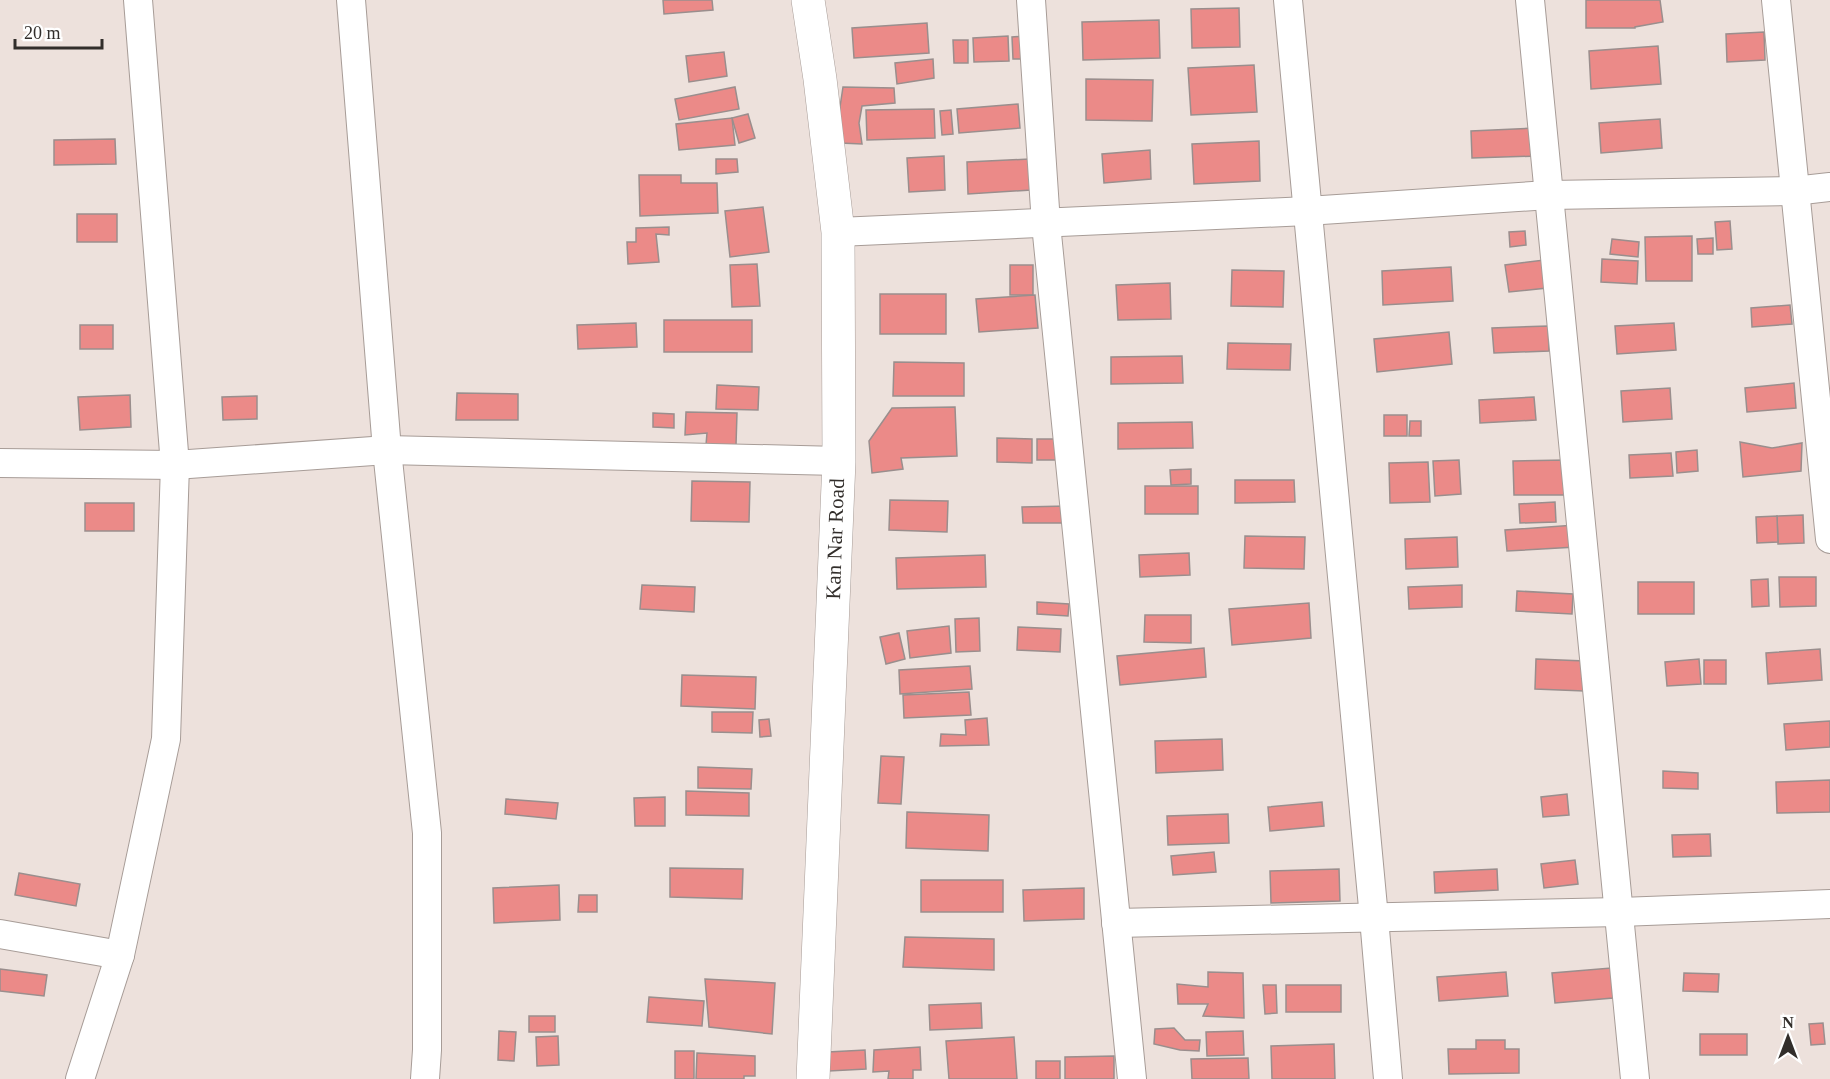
<svg xmlns="http://www.w3.org/2000/svg" width="1830" height="1079" font-family="Georgia,serif">
	<rect width="100%" height="100%" fill="#ede1dc"/>
	<g fill="#eb8a88" stroke="#9a8e8d" stroke-width="1.5">
		<polygon points="663,0 712,0 713,10 664,14"/>
		<polygon points="1586,0 1660,0 1663,22 1635,27 1635,28 1586,28"/>
		<polygon points="1239,8 1240,47 1192,48 1191,9"/>
		<polygon points="1159,20 1160,58 1083,60 1082,22"/>
		<polygon points="927,23 929,53 854,58 852,28"/>
		<polygon points="1764,32 1765,60 1727,62 1726,34"/>
		<polygon points="1008,36 1009,61 974,62 973,38"/>
		<polygon points="1024,36 1025,59 1013,59 1012,37"/>
		<polygon points="953,40 968,40 968,63 954,63"/>
		<polygon points="1658,46 1661,84 1591,89 1589,51"/>
		<polygon points="724,52 727,76 689,82 686,56"/>
		<polygon points="933,59 934,78 897,84 895,63"/>
		<polygon points="1254,65 1257,112 1191,115 1188,68"/>
		<polygon points="1086,79 1153,80 1152,121 1086,120"/>
		<polygon points="735,87 739,109 679,120 675,99"/>
		<polygon points="843,87 894,88 895,103 862,106 859,123 862,144 840,143 840,107"/>
		<polygon points="1018,104 1020,128 959,133 957,109"/>
		<polygon points="934,109 935,138 867,140 866,110"/>
		<polygon points="951,110 953,134 942,135 940,111"/>
		<polygon points="748,114 755,138 739,143 732,118"/>
		<polygon points="732,118 735,145 679,150 676,124"/>
		<polygon points="1660,119 1662,148 1601,153 1599,123"/>
		<polygon points="1535,128 1537,156 1472,158 1471,131"/>
		<polygon points="115,139 116,164 54,165 54,140"/>
		<polygon points="1259,141 1260,181 1194,184 1192,144"/>
		<polygon points="1150,150 1151,179 1104,183 1102,154"/>
		<polygon points="944,156 945,190 909,192 907,158"/>
		<polygon points="716,159 737,159 738,172 716,174"/>
		<polygon points="1029,159 1031,190 968,194 967,162"/>
		<polygon points="639,175 681,175 681,183 717,183 718,213 640,216"/>
		<polygon points="763,207 769,252 730,257 725,211"/>
		<rect x="77" y="214" width="40" height="28"/>
		<polygon points="1730,221 1732,249 1717,250 1715,222"/>
		<polygon points="669,227 669,235 656,234 659,262 628,264 627,242 636,242 636,228"/>
		<polygon points="1525,231 1526,245 1510,247 1509,232"/>
		<polygon points="1692,236 1692,281 1646,281 1645,237"/>
		<polygon points="1713,238 1713,254 1698,254 1697,239"/>
		<polygon points="1612,239 1639,242 1638,257 1610,254"/>
		<polygon points="1602,259 1638,261 1637,284 1601,282"/>
		<polygon points="1544,260 1547,288 1509,292 1505,265"/>
		<polygon points="757,264 760,306 732,307 730,265"/>
		<rect x="1010" y="265" width="23" height="30"/>
		<polygon points="1451,267 1453,301 1383,305 1382,271"/>
		<polygon points="1232,270 1284,271 1283,307 1231,306"/>
		<polygon points="1170,283 1171,319 1118,320 1116,285"/>
		<rect x="880" y="294" width="66" height="40"/>
		<polygon points="1035,295 1038,328 979,332 976,299"/>
		<polygon points="1790,305 1792,324 1752,327 1751,308"/>
		<rect x="664" y="320" width="88" height="32"/>
		<polygon points="636,323 637,347 578,349 577,325"/>
		<polygon points="1674,323 1676,350 1617,354 1615,326"/>
		<rect x="80" y="325" width="33" height="24"/>
		<polygon points="1548,326 1549,351 1494,353 1492,328"/>
		<polygon points="1449,332 1452,364 1377,372 1374,339"/>
		<polygon points="1228,343 1291,344 1290,370 1227,369"/>
		<polygon points="1182,356 1183,383 1111,384 1111,357"/>
		<polygon points="894,362 964,363 964,396 893,396"/>
		<polygon points="1794,383 1796,408 1747,412 1745,388"/>
		<polygon points="717,385 759,387 758,410 716,409"/>
		<polygon points="1670,388 1672,419 1623,422 1621,391"/>
		<polygon points="457,393 518,394 518,420 456,420"/>
		<polygon points="130,395 131,427 80,430 78,397"/>
		<polygon points="257,396 257,419 223,420 222,397"/>
		<polygon points="1534,397 1536,420 1480,423 1479,400"/>
		<polygon points="955,407 957,456 901,458 903,469 872,473 869,441 892,408"/>
		<polygon points="686,412 737,413 736,445 706,445 707,433 685,435"/>
		<polygon points="653,413 674,414 674,428 653,427"/>
		<rect x="1384" y="415" width="23" height="21"/>
		<polygon points="1410,421 1421,421 1421,436 1409,436"/>
		<polygon points="1192,422 1193,448 1118,449 1118,423"/>
		<polygon points="997,438 1032,439 1032,463 997,462"/>
		<rect x="1037" y="439" width="20" height="21"/>
		<polygon points="1740,442 1772,448 1802,443 1801,471 1743,477"/>
		<polygon points="1697,450 1698,471 1677,473 1676,452"/>
		<polygon points="1671,453 1673,476 1630,478 1629,455"/>
		<polygon points="1459,460 1461,494 1435,496 1433,461"/>
		<polygon points="1566,460 1566,495 1514,495 1513,461"/>
		<polygon points="1428,462 1430,502 1390,503 1389,463"/>
		<polygon points="1191,469 1191,484 1171,485 1170,470"/>
		<polygon points="1235,480 1294,480 1295,502 1235,503"/>
		<polygon points="692,481 750,482 749,522 691,521"/>
		<rect x="1145" y="486" width="53" height="28"/>
		<polygon points="890,500 948,501 947,532 889,530"/>
		<polygon points="1555,502 1556,522 1520,523 1519,504"/>
		<rect x="85" y="503" width="49" height="28"/>
		<polygon points="1067,506 1067,523 1023,523 1022,507"/>
		<polygon points="1803,515 1804,543 1778,544 1777,516"/>
		<polygon points="1777,516 1778,542 1757,543 1756,517"/>
		<polygon points="1575,525 1576,547 1507,551 1505,530"/>
		<polygon points="1245,536 1305,537 1304,569 1244,568"/>
		<polygon points="1457,537 1458,567 1406,569 1405,539"/>
		<polygon points="1189,553 1190,575 1140,577 1139,555"/>
		<polygon points="985,555 986,587 897,589 896,558"/>
		<polygon points="1779,577 1816,577 1816,606 1780,607"/>
		<polygon points="1768,579 1769,606 1752,607 1751,580"/>
		<rect x="1638" y="582" width="56" height="32"/>
		<polygon points="642,585 695,587 694,612 640,609"/>
		<polygon points="1462,585 1462,607 1409,609 1408,587"/>
		<polygon points="1517,591 1573,594 1572,614 1516,611"/>
		<polygon points="1037,602 1069,604 1068,616 1037,614"/>
		<polygon points="1309,603 1311,638 1232,645 1229,609"/>
		<polygon points="1145,615 1191,615 1191,643 1144,642"/>
		<polygon points="979,618 980,651 956,652 955,619"/>
		<polygon points="949,626 951,653 910,658 907,631"/>
		<polygon points="1018,627 1061,629 1060,652 1017,650"/>
		<polygon points="899,633 905,659 886,664 880,637"/>
		<polygon points="1204,648 1206,677 1120,685 1117,656"/>
		<polygon points="1820,649 1822,680 1768,684 1766,653"/>
		<polygon points="1536,659 1585,661 1584,691 1535,689"/>
		<polygon points="1699,659 1701,684 1667,686 1665,662"/>
		<rect x="1704" y="660" width="22" height="24"/>
		<polygon points="970,666 972,689 900,694 899,670"/>
		<polygon points="682,675 756,677 755,709 681,706"/>
		<polygon points="969,692 971,715 904,718 903,695"/>
		<polygon points="712,712 753,712 752,733 712,732"/>
		<polygon points="987,718 989,745 940,746 941,734 966,735 965,720"/>
		<polygon points="769,719 771,736 760,737 759,720"/>
		<polygon points="1830,721 1830,747 1786,750 1784,724"/>
		<polygon points="1222,739 1223,770 1156,773 1155,741"/>
		<polygon points="881,756 904,757 901,804 878,803"/>
		<polygon points="698,767 752,769 751,789 698,788"/>
		<polygon points="1663,771 1698,773 1698,789 1663,788"/>
		<polygon points="1830,780 1830,812 1777,813 1776,782"/>
		<polygon points="686,791 749,793 749,816 686,815"/>
		<polygon points="1567,794 1569,815 1543,817 1541,797"/>
		<polygon points="665,797 665,826 635,826 634,798"/>
		<polygon points="506,799 558,803 556,819 505,814"/>
		<polygon points="1322,802 1324,826 1270,831 1268,807"/>
		<polygon points="907,812 989,815 988,851 906,848"/>
		<polygon points="1228,814 1229,843 1168,845 1167,816"/>
		<polygon points="1710,834 1711,856 1673,857 1672,835"/>
		<polygon points="1214,852 1216,872 1173,875 1171,856"/>
		<polygon points="1575,860 1578,884 1544,888 1541,864"/>
		<polygon points="670,868 743,869 742,899 670,897"/>
		<polygon points="1339,869 1340,901 1271,903 1270,871"/>
		<polygon points="1497,869 1498,890 1435,893 1434,872"/>
		<polygon points="19,873 80,884 76,906 15,895"/>
		<rect x="921" y="880" width="82" height="32"/>
		<polygon points="559,885 560,920 494,923 493,888"/>
		<polygon points="1084,888 1084,919 1024,921 1023,890"/>
		<polygon points="579,895 597,895 597,912 578,912"/>
		<polygon points="905,937 994,939 994,970 903,967"/>
		<polygon points="1611,968 1613,998 1555,1003 1552,973"/>
		<polygon points="0,969 47,975 44,996 0,991"/>
		<polygon points="1208,972 1243,973 1244,1018 1203,1016 1208,1004 1178,1004 1177,984 1208,987"/>
		<polygon points="1506,972 1508,996 1439,1001 1437,977"/>
		<polygon points="1684,973 1719,974 1718,992 1683,991"/>
		<polygon points="705,979 775,983 772,1034 709,1027"/>
		<polygon points="1263,985 1276,985 1277,1013 1265,1014"/>
		<rect x="1286" y="985" width="55" height="27"/>
		<polygon points="649,997 704,1001 702,1026 647,1022"/>
		<polygon points="981,1003 982,1028 930,1030 929,1005"/>
		<rect x="529" y="1016" width="26" height="16"/>
		<polygon points="1823,1023 1825,1044 1811,1045 1809,1024"/>
		<polygon points="1174,1028 1185,1040 1200,1040 1199,1051 1180,1050 1154,1044 1155,1029"/>
		<polygon points="499,1031 516,1032 514,1061 498,1060"/>
		<polygon points="1243,1031 1244,1055 1207,1056 1206,1032"/>
		<rect x="1700" y="1034" width="47" height="21"/>
		<polygon points="558,1036 559,1065 537,1066 536,1037"/>
		<polygon points="1014,1037 1017,1079 949,1079 946,1041"/>
		<polygon points="1476,1040 1505,1040 1505,1049 1519,1049 1519,1073 1449,1074 1448,1049 1476,1049"/>
		<polygon points="1334,1044 1335,1079 1272,1079 1271,1046"/>
		<polygon points="920,1047 921,1070 913,1070 913,1079 888,1079 889,1071 873,1072 874,1050"/>
		<polygon points="865,1050 866,1069 829,1071 828,1052"/>
		<rect x="675" y="1051" width="19" height="28"/>
		<polygon points="697,1053 755,1056 755,1076 744,1076 744,1079 696,1079"/>
		<polygon points="1114,1056 1114,1079 1065,1079 1065,1057"/>
		<polygon points="1248,1058 1249,1079 1192,1079 1191,1059"/>
		<rect x="1036" y="1061" width="24" height="18"/>
	</g>
	<g fill="none" stroke-linecap="round" stroke-linejoin="round">
		<g stroke="#a79c97" stroke-width="30">
			<g id="minor">
				<polyline points="351,0 387,450 427,833 427,1050 425,1079"/>
				<polyline points="1031,0 1046,224 1132,1079"/>
				<polyline points="1288,0 1374,918 1388,1079"/>
				<polyline points="1530,0 1635,1079"/>
				<polyline points="1776,0 1830,539"/>
				<polyline points="838,232 1307,211 1549,195 1794,191 1830,187"/>
				<polyline points="0,463 175,465 387,450 839,461"/>
				<polyline points="1116,923 1620,912 1830,904"/>
				<polyline points="0,934 120,955"/>
				<polyline points="80,1079 120,955 166,739 175,465 138,0"/>
			</g>
		</g>
		<g stroke="#a79c97" stroke-width="34">
			<polyline id="major" points="808,0 820,79 838,232 839,461 813,1079"/>
		</g>
		<use href="#minor" stroke="#fff" stroke-width="28"/>
		<use href="#major" stroke="#fff" stroke-width="33"/>
	</g>
	<g text-anchor="middle" stroke-width="4.5" stroke-linejoin="round" paint-order="stroke">
		<g font-size="21" fill="#322e2b" stroke="#fff">
			<text transform="translate(835 539) rotate(-88)" y="7">Kan Nar Road</text>
		</g>
	</g>
	<g transform="translate(1788 1037)" stroke="#ffffff" stroke-width="4.5" paint-order="stroke">
	<path d="M0-4.5L10 22L0 15L-10 22Z" fill="#322e2b"/>
	<text y="-9" font-size="16" font-weight="bold" text-anchor="middle" fill="#322e2b">N</text>
	</g>
	<path d="M15 39v9h87v-9" fill="none" stroke="#322e2b" stroke-width="3"/>
	<text x="24" y="39" font-size="18" fill="#322e2b" stroke="#ffffff" stroke-width="4.5" paint-order="stroke">20 m</text>
</svg>
